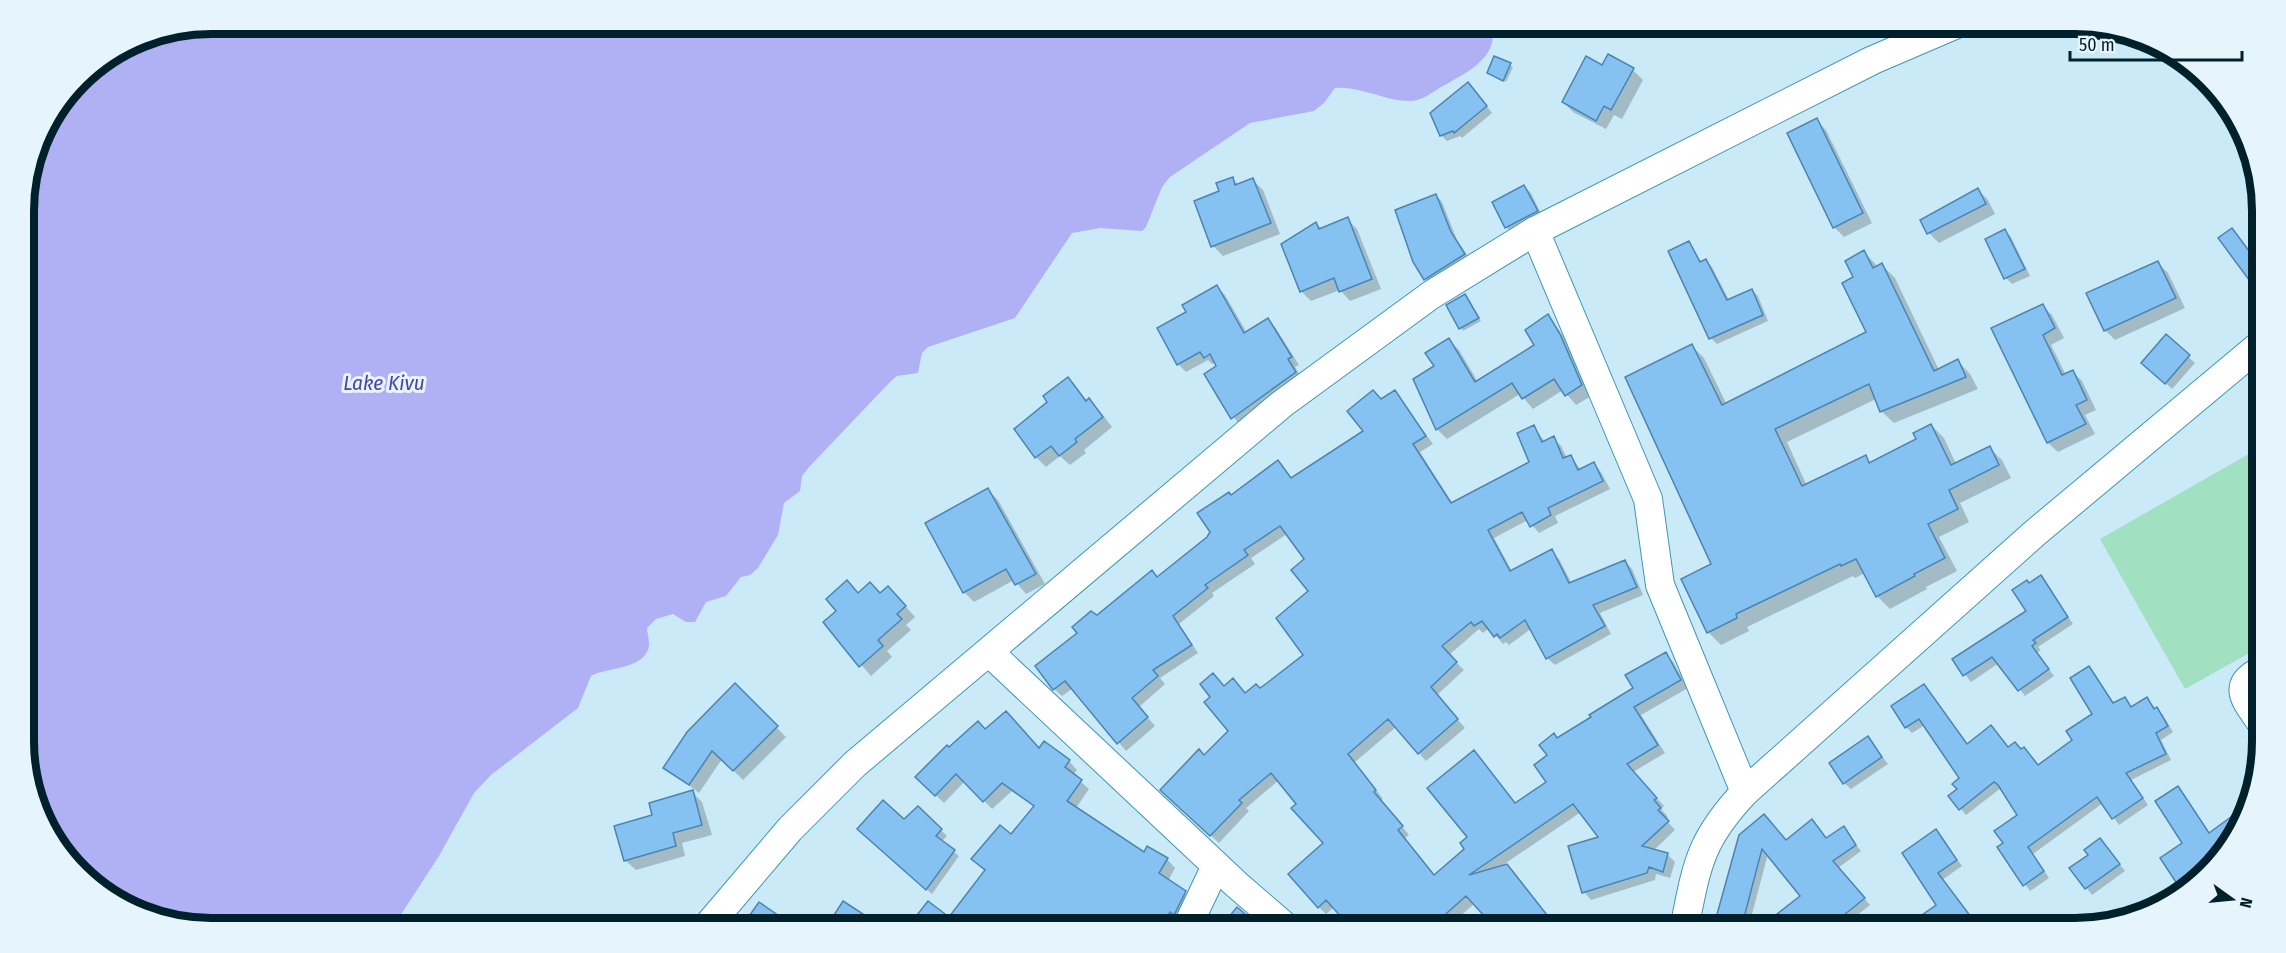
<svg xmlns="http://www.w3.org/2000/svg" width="2286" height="953" font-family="'Fira Sans Condensed',sans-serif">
	<rect width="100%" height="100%" fill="#cbeaf7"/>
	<polygon fill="#a1e1c2" points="2261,447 2262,646 2185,689 2100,539"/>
	<path fill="#b0b1f4" d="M211 24H1491C1502 57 1464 74 1441 87 1433 92 1423 100 1412 101 1386 102 1361 86 1335 88L1324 103 1314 111 1250 123 1170 177 1162 187 1146 227 1142 231 1100 228 1072 233 1015 318 928 347 922 353 918 373 897 376 891 381 809 467 802 476 800 491 784 503 778 535 758 568 750 575 741 577 726 596 706 602 695 622H686L673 614 656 619 647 628C647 633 649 638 649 643 649 670 606 667 591 676L578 708 491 775 474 793 439 856 398 919 383 923 380 929H211L140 915 63 856 26 766 24 199 43 128 88 71 140 38Z"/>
	<g fill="#0003">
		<polygon points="1907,24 1946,24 1918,36"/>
		<polygon points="1495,58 1513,67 1506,82 1488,73"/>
		<polygon points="1602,67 1633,70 1643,80 1622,119 1614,115 1606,129 1573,112 1563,102"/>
		<polygon points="1474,90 1492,113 1462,138 1460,136 1447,141 1441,135"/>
		<polygon points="1816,120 1826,130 1872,223 1844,237 1834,227"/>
		<polygon points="1232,179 1239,185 1253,180 1263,190 1280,234 1223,256 1213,246 1221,192"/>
		<polygon points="1524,186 1531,193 1543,218 1513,234 1506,227 1494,202"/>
		<polygon points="1978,190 1988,200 1995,214 1939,243 1929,233"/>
		<polygon points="1436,195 1442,202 1457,240 1471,261 1432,285 1426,279"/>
		<polygon points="1347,219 1357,229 1381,289 1350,301 1340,290 1311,301 1301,291 1316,223 1322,229"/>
		<polygon points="2005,231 2011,237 2030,276 2012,284 2006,278"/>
		<polygon points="1689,243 1702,263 1706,261 1712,267 1729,300 1752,290 1758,296 1768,321 1717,344 1711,338"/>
		<polygon points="1864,252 1878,267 1882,265 1895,278 1939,370 1958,361 1970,374 1978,389 1894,423 1881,411 1876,399 1787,442 1807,486 1866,457 1871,463 1918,440 1931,425 1944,438 1956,464 1989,448 2002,460 2011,478 1960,503 1969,522 1939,537 1957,571 1926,587 1927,589 1890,609 1877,596 1865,573 1855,578 1853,576 1747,627 1749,631 1721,645 1708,632 1713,565 1692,346 1704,358 1727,405 1868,333 1855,278"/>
		<polygon points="2158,263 2168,273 2185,308 2115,340 2105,330"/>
		<polygon points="1217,287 1225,295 1247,333 1268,320 1275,327 1299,365 1295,367 1303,380 1240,426 1206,375 1219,367 1216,362 1212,364 1208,360 1186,372 1178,364 1159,329 1188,313"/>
		<polygon points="1467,298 1481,321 1463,331 1448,306"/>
		<polygon points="2043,306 2052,315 2064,338 2051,345 2066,375 2072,371 2082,381 2096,410 2085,415 2095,434 2058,452 2048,443 1993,329"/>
		<polygon points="1548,316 1570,345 1591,396 1576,405 1563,390 1533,409 1520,394 1447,439 1437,429 1436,367 1449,340 1459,350 1478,382 1536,345"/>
		<polygon points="2166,336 2195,363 2172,389 2150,369"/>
		<polygon points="1068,379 1087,401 1089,400 1099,410 1112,427 1084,450 1086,453 1070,465 1060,456 1046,467 1036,457 1049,403"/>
		<polygon points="1395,392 1433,444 1420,452 1453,504 1531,462 1534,427 1545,442 1553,438 1561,446 1567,458 1570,456 1581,470 1594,464 1601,472 1610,489 1555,516 1558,523 1539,533 1528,520 1494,538 1512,571 1551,551 1559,559 1572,584 1625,561 1632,569 1643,595 1600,613 1611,634 1555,665 1547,658 1532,628 1509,645 1506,642 1503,644 1489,628 1483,633 1479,629 1449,655 1464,670 1437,695 1465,728 1426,761 1396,727 1355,762 1383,799 1381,800 1409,835 1404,839 1435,877 1466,849 1481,760 1516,804 1548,782 1550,756 1557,739 1635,688 1665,654 1673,662 1688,688 1641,715 1665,753 1633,772 1664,806 1661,809 1668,817 1665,819 1675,830 1653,851 1667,854 1675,862 1670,878 1656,874 1655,880 1591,900 1584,892 1600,838 1581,812 1500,867 1507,865 1515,873 1553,923 1545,929 1490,929 1494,925 1475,903 1446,929 1353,929 1334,907 1326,914 1319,907 1326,843 1279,780 1246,808 1249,811 1219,843 1163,790 1205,757 1230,731 1224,687 1241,688 1246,694 1260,690 1305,656 1310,592 1306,560 1287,534 1251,558 1255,564 1212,593 1214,596 1179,624 1198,653 1160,678 1165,684 1139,707 1155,726 1126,751 1073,688 1062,696 1054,689 1097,617 1158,578 1208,538 1232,496 1278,462 1293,479 1365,432 1382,400"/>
		<polygon points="988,490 998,500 1045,584 1026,594 1014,580 974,602 964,592"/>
		<polygon points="2041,577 2073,624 2038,647 2041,650 2037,653 2054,676 2025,696 1999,663 1971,682 1954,660 2028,612 2029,585"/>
		<polygon points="859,594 898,598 915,617 906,625 911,630 887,651 892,657 871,676 825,623"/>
		<polygon points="2089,668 2116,710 2124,698 2132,707 2146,699 2163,715 2173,732 2161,740 2171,760 2131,780 2148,805 2119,825 2103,803 2033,854 2049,878 2030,891 1999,848 2006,843 2019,815 2001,788 1966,815 1950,796 1959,790 1961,778 1925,725 1912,733 1906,727 1924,686 1968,745 2024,749 2039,766 2074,740 2094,715"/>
		<polygon points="735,686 786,737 743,780 722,759 699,793 665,767"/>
		<polygon points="985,731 1069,761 1077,770 1073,775 1089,789 1076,808 1144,854 1167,859 1175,868 1168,881 1193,901 1173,929 907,929 949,919 1035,807 1012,791 992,809 965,781 944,803 917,777 949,749"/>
		<polygon points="1868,738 1888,764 1851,789 1844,783"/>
		<polygon points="2260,750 2255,775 2246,760"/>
		<polygon points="2178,788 2210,834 2248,813 2223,856 2179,897 2144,909 2178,882 2184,844"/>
		<polygon points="692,792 702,802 712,835 682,843 685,856 636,870 625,860 654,816"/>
		<polygon points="918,808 947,836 941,842 959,856 932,894 865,834 904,821"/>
		<polygon points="1843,828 1861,851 1838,868 1870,905 1844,926 1798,890 1768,854 1748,929 1724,923 1717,917 1740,835 1786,842 1827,839"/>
		<polygon points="1936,831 1962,866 1942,880 1981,928 2000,915 2011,929 1905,929 1938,905"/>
		<polygon points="2100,840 2125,871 2092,895 2072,869 2090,855"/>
		<polygon points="1627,917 1652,921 1659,929 1602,929 1626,924"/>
	</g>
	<g fill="#85c1f1" stroke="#4a85b2" stroke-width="1.5">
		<polygon points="1608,54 1634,68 1611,110 1604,106 1596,121 1562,102 1586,56 1602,65"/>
		<polygon points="1494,56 1511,63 1503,81 1487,73"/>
		<polygon points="1468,82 1487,106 1454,133 1453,131 1440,136 1430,113"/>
		<polygon points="1817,118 1863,213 1833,228 1787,133"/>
		<polygon points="1233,177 1235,185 1253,178 1271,223 1211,247 1194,201 1219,191 1216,183"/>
		<polygon points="1524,185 1538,211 1505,228 1492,202"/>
		<polygon points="1978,188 1986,204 1927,234 1920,220"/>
		<polygon points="1436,194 1451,232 1465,254 1424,280 1413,262 1395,210"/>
		<polygon points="1348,217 1372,279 1339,292 1334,278 1300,292 1281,244 1316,222 1319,229"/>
		<polygon points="2232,228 2261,267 2261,296 2218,238"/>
		<polygon points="2005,229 2025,269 2004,279 1985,239"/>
		<polygon points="1689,241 1700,262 1706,259 1727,300 1752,289 1763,315 1709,339 1668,251"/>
		<polygon points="1864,250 1873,268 1882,263 1934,371 1958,359 1966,377 1880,412 1869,384 1775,429 1802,486 1866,455 1869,463 1916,439 1913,433 1931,424 1951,465 1990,446 1999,465 1949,490 1958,509 1928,524 1945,558 1914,574 1915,576 1876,597 1856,559 1841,566 1840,564 1736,614 1737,618 1707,633 1681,579 1711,564 1625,377 1692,344 1722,405 1866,332 1842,283 1853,277 1845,261"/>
		<polygon points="2158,261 2176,298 2104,331 2086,293"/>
		<polygon points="1217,285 1244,333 1268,318 1292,357 1288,359 1296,372 1231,419 1204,374 1216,366 1210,354 1204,358 1200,352 1177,365 1157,328 1186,312 1182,305"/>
		<polygon points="1465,294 1479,318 1459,329 1446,305"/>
		<polygon points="2043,304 2055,328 2043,335 2062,375 2073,370 2087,400 2076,405 2086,424 2047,443 1991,328"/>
		<polygon points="1548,314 1560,334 1582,385 1565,396 1554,379 1522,399 1512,383 1436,430 1413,379 1434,366 1425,353 1449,338 1475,382 1534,345 1525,330"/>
		<polygon points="2166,334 2190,355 2165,384 2141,363"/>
		<polygon points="1068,377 1086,401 1089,398 1103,417 1075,439 1077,442 1059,456 1051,446 1035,458 1014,429 1047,402 1043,396"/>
		<polygon points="1373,390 1381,399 1395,390 1426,436 1413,444 1451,503 1529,462 1517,433 1534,425 1542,442 1554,436 1563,458 1571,455 1578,470 1594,462 1603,481 1548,508 1551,515 1530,527 1522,512 1488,530 1510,571 1552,549 1569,583 1625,560 1637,587 1593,605 1605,626 1546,659 1525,620 1500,638 1497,634 1494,637 1482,621 1474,626 1471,622 1442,646 1457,662 1431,687 1458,719 1418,754 1388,719 1348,754 1376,790 1374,792 1403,826 1398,830 1434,875 1464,849 1460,843 1467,837 1427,788 1474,750 1515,803 1546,782 1534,765 1547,755 1539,745 1554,733 1557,738 1591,717 1589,715 1633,688 1625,675 1666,652 1681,680 1634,707 1658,745 1627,764 1657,798 1654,800 1661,808 1658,810 1669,821 1642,846 1668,853 1663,872 1649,867 1647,873 1582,893 1568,846 1598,837 1573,804 1469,875 1507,864 1558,929 1496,929 1466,896 1429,929 1352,929 1326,900 1318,908 1288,874 1323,843 1291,808 1296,804 1271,773 1239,800 1242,803 1210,836 1160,790 1199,749 1204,755 1228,731 1204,702 1210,697 1200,684 1213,673 1224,686 1233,678 1245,693 1256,684 1260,688 1267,683 1303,655 1276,618 1308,591 1291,570 1304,559 1280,526 1244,550 1248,555 1205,585 1208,588 1173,616 1192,645 1153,670 1158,676 1132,698 1148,717 1117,744 1065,681 1053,690 1035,666 1077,633 1072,627 1091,611 1097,615 1152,570 1157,577 1207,537 1210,532 1197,513 1229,492 1231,495 1278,460 1291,478 1363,431 1347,411"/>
		<polygon points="988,488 1036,574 1015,585 1006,569 963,593 925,523"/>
		<polygon points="2041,575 2068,617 2033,640 2036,643 2032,646 2049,669 2018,691 1992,657 1963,676 1952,659 2026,611 2012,590 2027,580 2029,583"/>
		<polygon points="847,580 858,593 870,582 880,593 888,586 906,606 897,614 902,619 878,640 883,646 859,667 823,622 836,611 826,599"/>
		<polygon points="2089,666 2113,703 2125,697 2131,707 2147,697 2154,709 2157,707 2168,726 2156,733 2166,754 2126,773 2143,798 2112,819 2097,797 2028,847 2044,871 2023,886 1997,847 2003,843 1994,831 2017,815 1998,785 1994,782 1959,810 1948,796 1957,789 1952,784 1959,778 1919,719 1905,728 1891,706 1924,684 1967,744 1991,725 2008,747 2015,742 2021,749 2024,747 2038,765 2072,740 2066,731 2092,714 2070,678"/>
		<polygon points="735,683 778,726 733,771 712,751 689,785 663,768 687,732"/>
		<polygon points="1006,711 1039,748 1044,741 1070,760 1065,767 1082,780 1067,801 1144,852 1147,846 1168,858 1159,873 1186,891 1174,915 1170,912 1160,929 906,929 928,901 949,917 985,870 971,859 1000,825 1011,834 1034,806 1002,783 983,802 956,774 935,796 915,777 947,745 949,747 978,721 985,729"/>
		<polygon points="1868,736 1882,757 1843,784 1829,763"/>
		<polygon points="2178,786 2209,833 2250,803 2248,813 2223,856 2183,893 2160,858 2182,843 2155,801"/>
		<polygon points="693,790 702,825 673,833 676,846 624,861 614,826 652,815 649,803"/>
		<polygon points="883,800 904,819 918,806 942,829 936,836 955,850 926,890 857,829"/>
		<polygon points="1764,814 1786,840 1812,819 1826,838 1844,826 1856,845 1833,861 1865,898 1839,919 1848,929 1758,929 1800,896 1762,849 1742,925 1716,918 1739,835"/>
		<polygon points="1936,829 1957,860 1938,873 1980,929 1902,929 1936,905 1902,853"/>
		<polygon points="2100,838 2120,864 2085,889 2069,868 2088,855 2084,850"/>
		<polygon points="843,901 886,929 825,929"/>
		<polygon points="759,902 798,929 740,929"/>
		<polygon points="1237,907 1262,929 1219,929"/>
	</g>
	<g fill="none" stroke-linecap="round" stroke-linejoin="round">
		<g stroke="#3f96b3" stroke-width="30">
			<g id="minor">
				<polyline points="1535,231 1648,499 1660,585 1745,792"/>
				<polyline points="990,653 1237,885 1288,929"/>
				<path d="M2262 670C2229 686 2247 701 2262 724"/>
				<polyline points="705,929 790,829 855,764 1282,404 1431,295 1535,231 1873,60 1957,24"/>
				<polyline points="1186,929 1216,866"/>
				<path d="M1684 929C1697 865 1699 841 1745 792L2035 533 2261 344"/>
			</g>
		</g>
		<use href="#minor" stroke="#fff" stroke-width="28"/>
	</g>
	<g text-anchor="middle" stroke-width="6" stroke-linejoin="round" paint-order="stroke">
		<g font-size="21" font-style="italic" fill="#4e44a4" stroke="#e5f5fb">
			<text x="384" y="390">Lake Kivu</text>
		</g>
	</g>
	<path d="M0 0H2286V953H0ZM211 34H2075A177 177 0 0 1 2252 211V741A177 177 0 0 1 2075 918H211A177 177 0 0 1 34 741V211A177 177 0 0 1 211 34Z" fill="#e5f5fb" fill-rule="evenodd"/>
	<path fill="none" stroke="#00212c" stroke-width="8" d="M211 34H2075A177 177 0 0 1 2252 211V741A177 177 0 0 1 2075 918H211A177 177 0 0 1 34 741V211A177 177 0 0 1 211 34Z"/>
	<g transform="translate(2232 899) rotate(105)" stroke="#e5f5fb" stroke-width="4.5" paint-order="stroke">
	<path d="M0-4.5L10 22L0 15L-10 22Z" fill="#00212c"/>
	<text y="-9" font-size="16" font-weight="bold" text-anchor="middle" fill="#00212c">N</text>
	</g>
	<path d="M2070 51v9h172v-9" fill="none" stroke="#00212c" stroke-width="3"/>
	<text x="2079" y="51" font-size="18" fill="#00212c" stroke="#e5f5fb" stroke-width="4.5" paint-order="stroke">50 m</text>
</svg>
